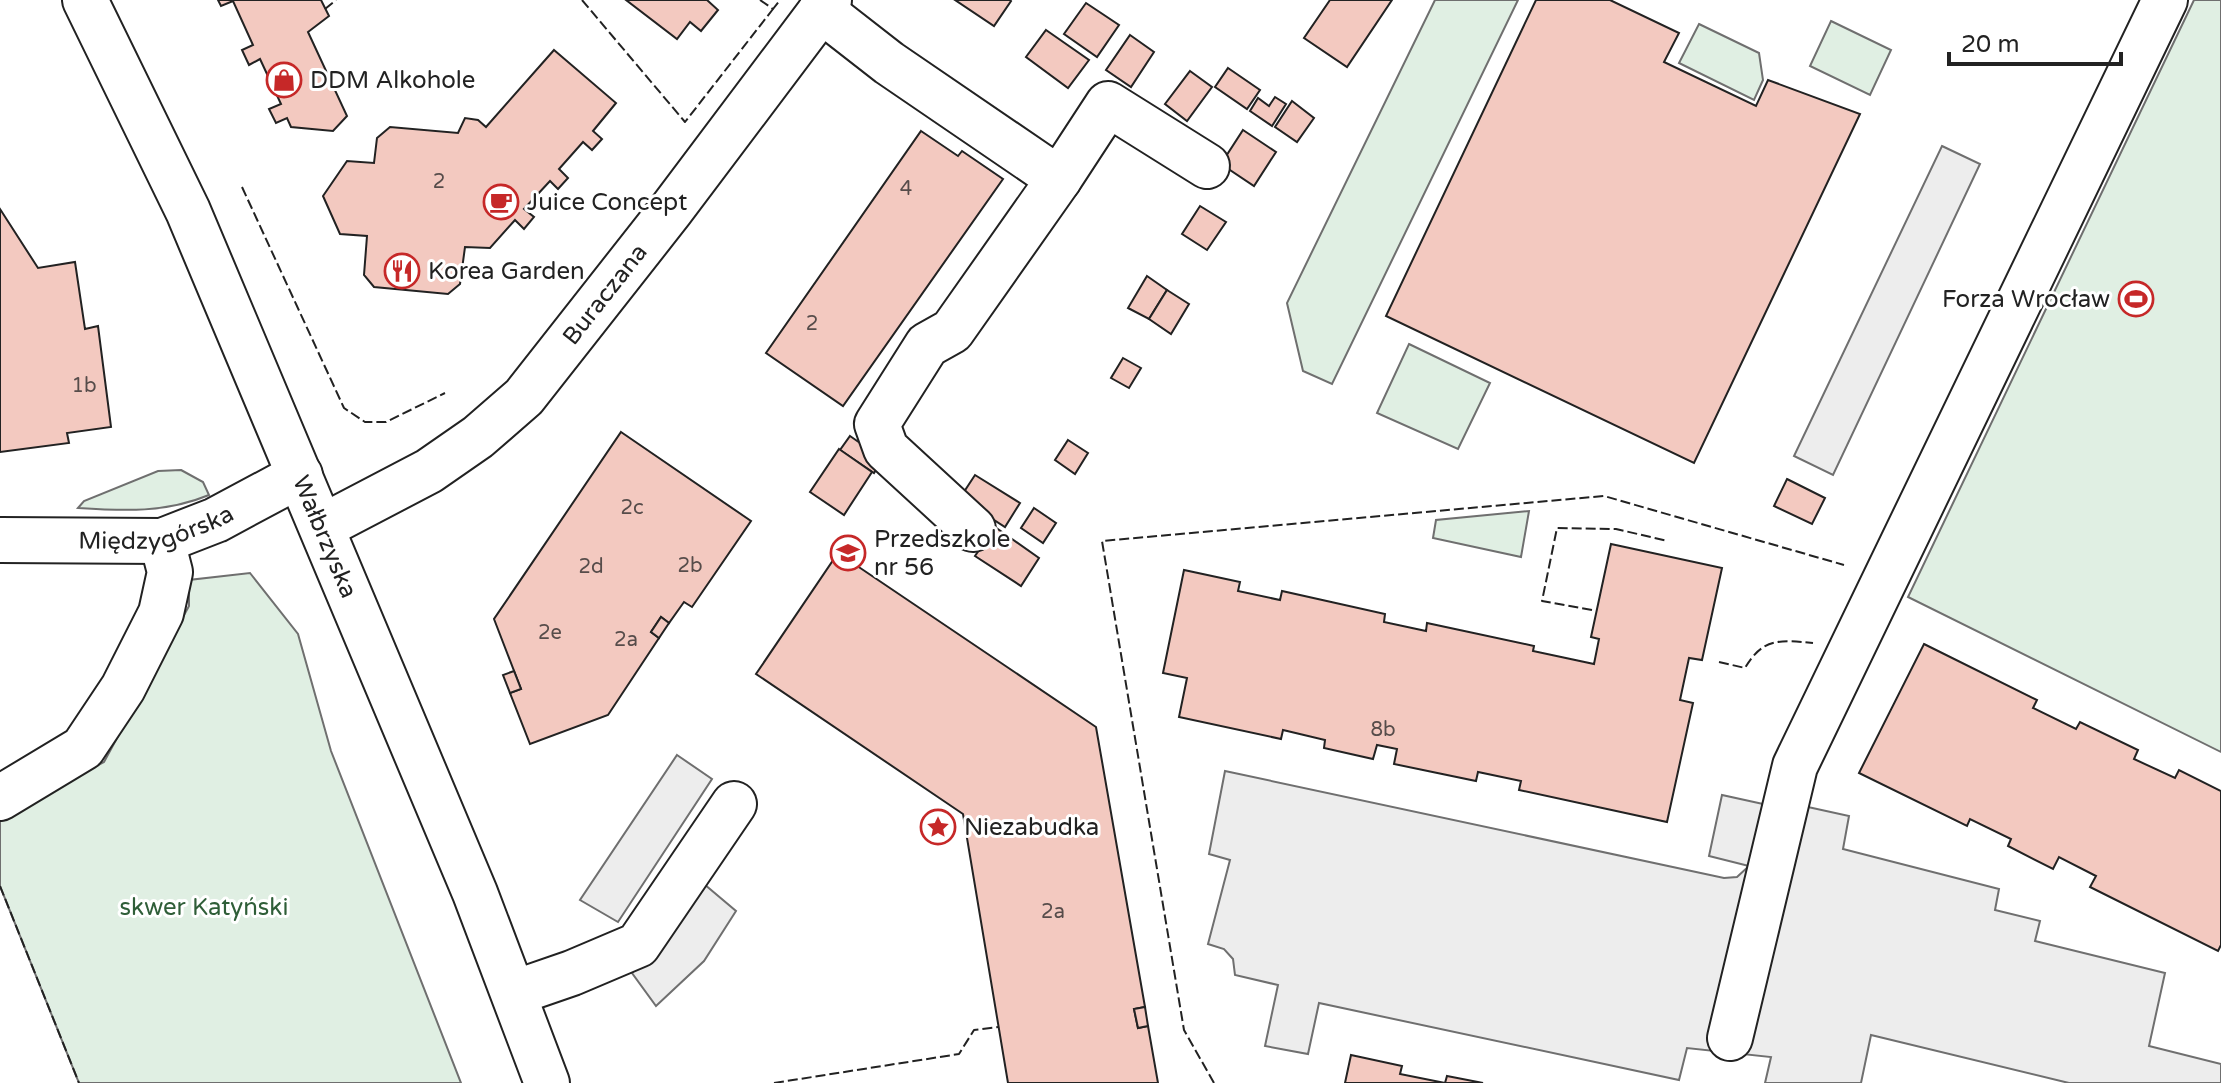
<svg xmlns="http://www.w3.org/2000/svg" width="2221" height="1083" font-family="'Varela Round',sans-serif">
	<rect width="100%" height="100%" fill="#fff"/>
	<g fill="#e0efe3" stroke="#6f6f6f" stroke-width="2">
		<polygon points="1435,0 1518,0 1332,384 1303,371 1287,303"/>
		<polygon points="2194,0 2221,0 2221,752 1908,597"/>
		<polygon points="1831,21 1891,50 1870,95 1810,66"/>
		<polygon points="1699,24 1759,53 1763,80 1754,100 1679,63"/>
		<polygon points="1409,344 1490,383 1458,449 1377,413"/>
		<path d="M181 470 203 482 209 495C166 513 124 511 78 508L84 501 158 471Z"/>
		<polygon points="1529,511 1521,557 1433,538 1436,520"/>
		<polygon points="250,573 298,634 331,751 461,1083 79,1083 0,886 0,817 104,762 189,606 189,580"/>
	</g>
	<g fill="#ededed" stroke="#6f6f6f" stroke-width="2">
		<polygon points="1942,146 1980,164 1833,475 1794,456"/>
		<polygon points="677,755 712,779 618,922 580,900"/>
		<polygon points="1225,771 1724,878 1737,877 1749,866 1709,856 1722,795 1763,804 1808,807 1849,816 1843,849 1999,889 1995,910 2040,921 2035,941 2165,973 2149,1046 2221,1064 2221,1083 2069,1083 1871,1035 1861,1083 1765,1083 1771,1057 1687,1048 1679,1080 1319,1003 1308,1054 1265,1046 1278,985 1235,975 1233,959 1224,949 1208,944 1230,860 1209,854"/>
		<polygon points="704,884 736,911 704,961 656,1006 632,973 677,922"/>
	</g>
	<g fill="#f3c9c0" stroke="#222" stroke-width="2">
		<polygon points="218,0 321,0 329,16 308,32 347,116 333,131 291,127 287,118 276,123 269,109 281,104 260,59 249,65 242,50 253,45 233,1 221,6"/>
		<polygon points="626,0 707,0 718,10 701,31 690,22 677,39"/>
		<polygon points="955,0 1010,0 1011,1 994,26"/>
		<polygon points="1330,0 1392,0 1347,67 1304,38"/>
		<polygon points="1536,0 1610,0 1679,33 1664,62 1756,106 1768,80 1860,114 1694,463 1386,316"/>
		<polygon points="1086,3 1119,25 1097,57 1064,34"/>
		<polygon points="1046,30 1089,60 1068,88 1026,57"/>
		<polygon points="1130,35 1154,52 1131,87 1106,70"/>
		<polygon points="554,50 616,103 593,131 602,139 592,150 583,142 559,169 568,178 558,189 550,181 524,209 534,217 524,229 515,220 490,248 465,247 460,284 448,294 374,287 364,275 367,236 340,234 323,196 347,161 374,163 377,138 390,127 458,133 465,118 478,120 486,127"/>
		<polygon points="1228,68 1260,90 1247,109 1215,87"/>
		<polygon points="1190,71 1212,87 1187,121 1165,104"/>
		<polygon points="1275,97 1286,104 1272,126 1250,111 1258,98 1269,106"/>
		<polygon points="1292,101 1314,118 1297,142 1275,127"/>
		<polygon points="1243,130 1276,152 1254,186 1221,164"/>
		<polygon points="921,131 958,156 962,151 1003,179 843,406 766,353"/>
		<polygon points="1200,206 1226,222 1207,250 1182,234"/>
		<polygon points="0,209 38,268 75,262 85,329 98,326 111,427 67,433 69,443 0,452"/>
		<polygon points="1147,276 1167,290 1149,319 1128,308"/>
		<polygon points="1167,290 1189,304 1171,334 1149,319"/>
		<polygon points="1123,358 1141,368 1129,388 1111,378"/>
		<polygon points="621,432 751,521 692,607 684,602 669,623 661,617 651,632 659,638 608,715 530,744 510,693 521,689 494,619"/>
		<polygon points="850,436 883,459 874,473 840,450"/>
		<polygon points="1068,440 1088,453 1075,474 1055,460"/>
		<polygon points="839,449 872,472 844,515 810,492"/>
		<polygon points="975,475 1020,503 1005,527 960,498"/>
		<polygon points="1787,479 1825,498 1812,524 1774,506"/>
		<polygon points="1034,508 1056,523 1043,543 1021,528"/>
		<polygon points="995,527 1039,558 1021,586 975,556"/>
		<polygon points="1611,544 1722,568 1702,660 1689,658 1680,700 1693,703 1667,822 1519,790 1521,781 1478,772 1476,781 1394,764 1397,749 1377,745 1373,759 1324,748 1325,740 1283,730 1281,739 1179,717 1187,678 1163,673 1184,570 1240,582 1238,591 1280,600 1282,591 1385,614 1384,622 1426,631 1427,623 1534,646 1533,651 1594,664 1599,639 1591,637"/>
		<polygon points="838,553 1096,727 1145,1007 1134,1009 1138,1028 1148,1026 1158,1083 1008,1083 963,814 756,674"/>
		<polygon points="661,617 669,623 659,638 651,632"/>
		<polygon points="1924,644 2037,700 2033,708 2076,729 2080,722 2138,750 2134,759 2175,778 2179,770 2221,791 2221,945 2218,951 2090,887 2096,876 2059,857 2053,869 2008,846 2011,839 1970,819 1967,826 1859,773"/>
		<polygon points="514,671 521,689 510,693 503,675"/>
		<polygon points="1145,1007 1148,1026 1138,1028 1134,1009"/>
		<polygon points="1351,1055 1402,1066 1400,1074 1445,1083 1345,1083"/>
		<polygon points="1447,1076 1483,1083 1445,1083"/>
	</g>
	<g fill="none" stroke-linecap="round" stroke-linejoin="round">
		<g stroke="#222" stroke-width="48">
			<g id="minor">
				<path id="s1" d="M85 0 188 211 475 893 547 1083"/>
				<polyline points="821,10 889,63 1059,179 952,331 927,345 877,424 886,449 973,529"/>
				<polyline points="1059,179 1108,104 1207,166"/>
				<path id="s2" d="M322 527 429 471 478 437 524 397 671 210 829 0"/>
				<path id="s3" d="M0 540 162 541 216 520 300 475"/>
				<polyline points="0,798 83,748 123,688 161,613 170,572 162,541"/>
				<polyline points="514,993 572,973 638,945 734,804"/>
				<polyline points="1730,1038 1795,766 2165,0"/>
			</g>
		</g>
		<use href="#minor" stroke="#fff" stroke-width="44"/>
		<g stroke="#222" stroke-width="2" stroke-dasharray="10 4" stroke-linecap="butt">
			<polyline points="582,0 685,122 773,9"/>
			<polyline points="760,0 773,9 780,0"/>
			<polyline points="325,9 336,0"/>
			<polyline points="242,187 344,408 365,422 386,422 445,393"/>
			<polyline points="1592,610 1542,601 1557,528 1616,529 1668,541"/>
			<path d="M1719 662 1745 668C1763 637 1781 640 1813 643"/>
			<polyline points="0,886 79,1083"/>
			<polyline points="774,1083 959,1054 974,1030 998,1027"/>
			<polyline points="1214,1083 1184,1030 1102,541 1604,496 1844,565"/>
		</g>
	</g>
	<defs>
		<g id="shop-ring" transform="scale(1.8)"><circle r="9.5" fill="#fff" stroke="#c62828" stroke-width="1.5"/><path d="M-5-2.5h2.3a2.7 3.5 0 0 1 5.4 0H5L5.5 6h-11ZM-1.5-2.5h3a1.5 2.3 0 0 0-3 0Z" fill="#c62828"/></g>
		<g id="cafe-ring" transform="scale(1.8)"><circle r="9.5" fill="#fff" stroke="#c62828" stroke-width="1.5"/><path d="M-5.5-4.5H6V0H3Q3 3.5 0 3.5H-2.5Q-5.5 3.5-5.5 0ZM3-3.2v2h1.7v-2ZM-6 4.5H4V6H-6Z" fill="#c62828"/></g>
		<g id="restaurant-ring" transform="scale(1.8)"><circle r="9.5" fill="#fff" stroke="#c62828" stroke-width="1.5"/><path d="M-5-6h1v4h1v-4h1v4h1v-4h1v5L-1.5 .5V6h-2V.5L-5-1ZM5-6V6H3V1.5H1.5Q1.5-4 5-6Z" fill="#c62828"/></g>
		<g id="stadium-ring" transform="scale(1.8)"><circle r="9.5" fill="#fff" stroke="#c62828" stroke-width="1.5"/><path d="M0-5a6.5 5 0 1 0 0 10a6.5 5 0 1 0 0-10ZM-3.5-1.8h7v3.6h-7Z" fill="#c62828"/></g>
		<g id="school-ring" transform="scale(1.8)"><circle r="9.5" fill="#fff" stroke="#c62828" stroke-width="1.5"/><path d="M0-5L7-2L0 1L-7-2ZM-4 1L0 2.5L4 1V4Q0 6-4 4Z" fill="#c62828"/></g>
		<g id="sight-ring" transform="scale(1.8)"><circle r="9.5" fill="#fff" stroke="#c62828" stroke-width="1.5"/><path d="M0-6L1.8-2.2L6-1.7L2.9 1.2L3.7 5.4L0 3.3L-3.7 5.4L-2.9 1.2L-6-1.7L-1.8-2.2Z" fill="#c62828"/></g>
	</defs>
	<g fill-rule="evenodd">
		<use href="#shop-ring" x="284" y="80"/>
		<use href="#cafe-ring" x="501" y="202"/>
		<use href="#restaurant-ring" x="402" y="271"/>
		<use href="#stadium-ring" x="2136" y="299"/>
		<use href="#school-ring" x="848" y="553"/>
		<use href="#sight-ring" x="938" y="827"/>
	</g>
	<g text-anchor="middle" stroke-width="6" stroke-linejoin="round" paint-order="stroke">
		<g font-size="20" fill="#564c4a">
			<text x="439" y="188">2</text>
			<text x="906" y="195">4</text>
			<text x="812" y="330">2</text>
			<text x="84" y="392">1b</text>
			<text x="632" y="514">2c</text>
			<text x="690" y="572">2b</text>
			<text x="591" y="573">2d</text>
			<text x="550" y="639">2e</text>
			<text x="626" y="646">2a</text>
			<text x="1383" y="736">8b</text>
			<text x="1053" y="918">2a</text>
		</g>
		<g font-size="24" fill="#222" stroke="#fff" text-anchor="start">
			<text x="310" y="88">DDM Alkohole</text>
			<text x="527" y="210">Juice Concept</text>
			<text x="428" y="279">Korea Garden</text>
			<text x="2110" y="307" text-anchor="end">Forza Wrocław</text>
			<text x="874" y="547">Przedszkole<tspan x="874" dy="28">nr 56</tspan></text>
			<text x="964" y="835">Niezabudka</text>
		</g>
		<g font-size="24" fill="#222" stroke="#fff">
			<text dy="8" stroke="none"><textPath href="#s2" startOffset="372">Buraczana</textPath></text>
			<text dy="8" stroke="none"><textPath href="#s3" startOffset="158">Międzygórska</textPath></text>
			<text dy="8" stroke="none"><textPath href="#s1" startOffset="588">Wałbrzyska</textPath></text>
		</g>
		<g font-size="24" fill="#2f5e38" stroke="#fff">
			<text x="204" y="915">skwer Katyński</text>
		</g>
	</g>
	<path d="M1949 52v12h172v-12" fill="none" stroke="#222222" stroke-width="4"/>
	<text x="1961" y="52" font-size="24" fill="#222222" stroke="#ffffff" stroke-width="6" paint-order="stroke">20 m</text>
</svg>
